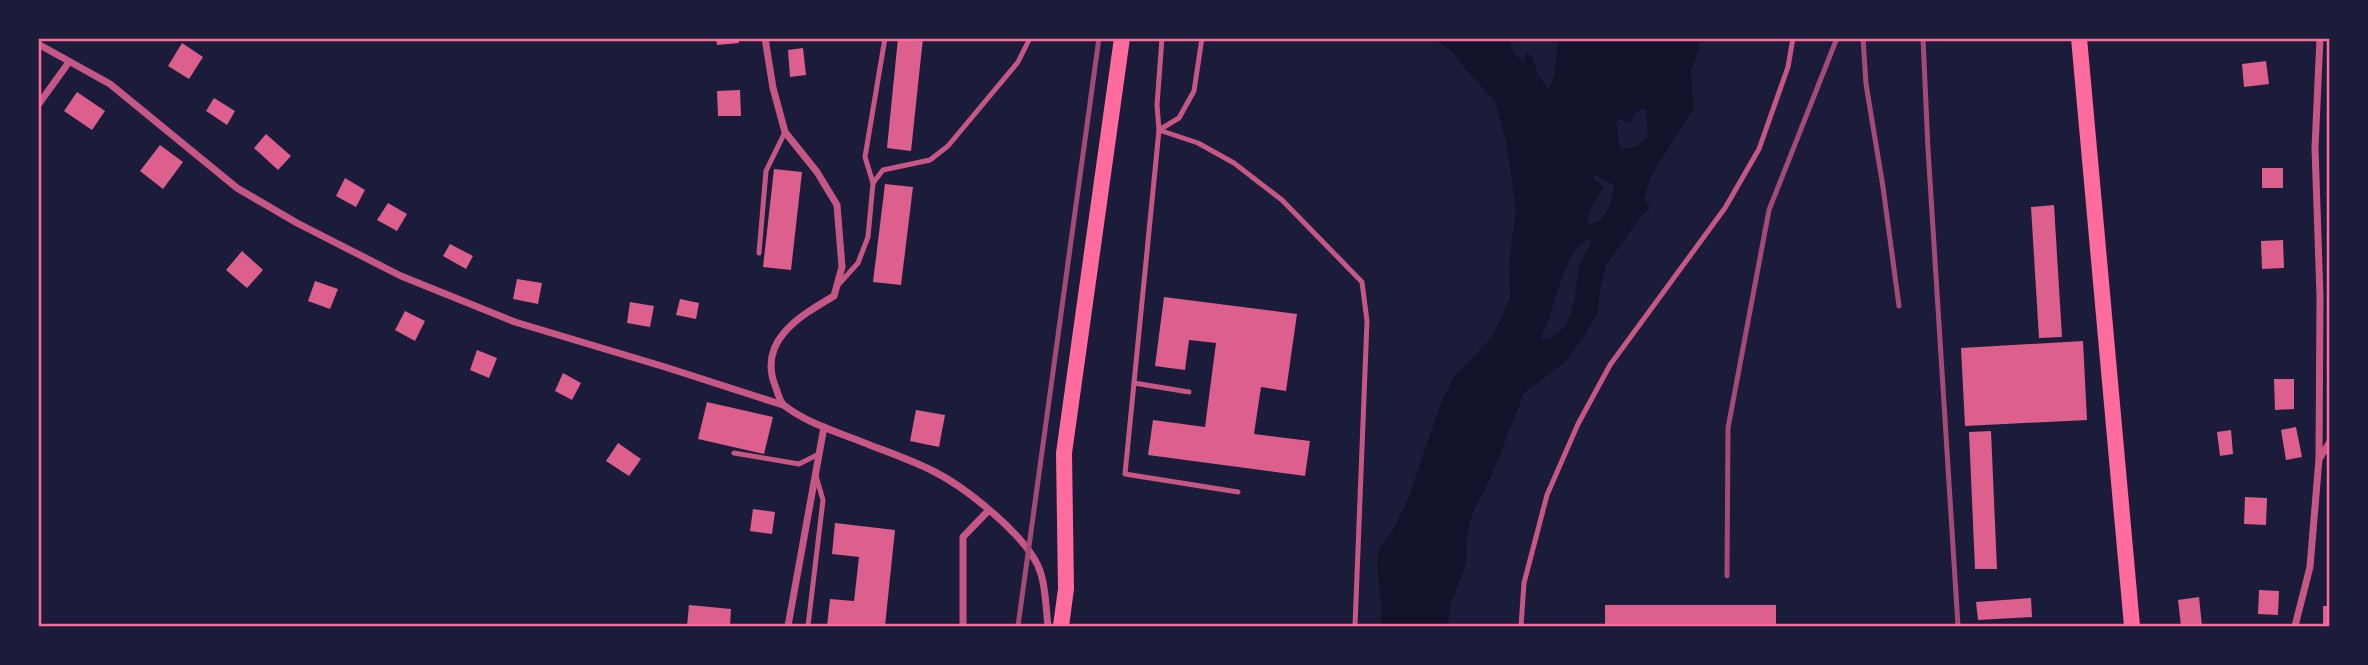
<svg xmlns="http://www.w3.org/2000/svg" width="2368" height="665" font-family="Overpass,sans-serif">
	<rect width="100%" height="100%" fill="#1b1b3a"/>
	<path fill="#12122b" fill-rule="evenodd" d="M1436 39H1509L1514 52 1524 64 1526 51C1532 57 1536 62 1536 72L1549 90 1555 73 1558 39H1697L1699 47 1691 71 1693 109 1651 176 1644 198 1650 208 1643 214 1606 265 1600 289 1597 313 1585 335 1566 361 1524 393 1490 479 1472 514 1467 534 1466 564 1451 603 1448 626H1381V602L1377 560 1381 546 1393 530 1409 497 1440 406 1453 378 1492 337 1510 298 1509 263 1516 208 1507 145 1495 101 1463 66 1454 53ZM1646 109 1648 137 1636 147 1620 150 1616 123 1620 119 1631 123 1635 112ZM1594 174 1614 185C1613 200 1606 225 1587 225 1587 213 1596 196 1604 187L1593 179ZM1591 239C1590 248 1583 256 1580 265 1573 291 1579 334 1542 339 1541 331 1547 326 1549 319 1554 301 1564 267 1574 252 1578 245 1584 241 1591 239Z"/>
	<g fill="#dd5f8e">
		<polygon points="716,38 739,38 739,43 717,45"/>
		<polygon points="898,38 923,38 911,151 887,148"/>
		<polygon points="182,43 203,57 189,79 168,66"/>
		<polygon points="803,48 806,75 790,77 788,50"/>
		<polygon points="2266,61 2269,84 2244,87 2242,64"/>
		<polygon points="740,90 741,116 718,116 717,91"/>
		<polygon points="77,92 105,111 92,130 64,111"/>
		<polygon points="214,98 235,111 227,125 206,111"/>
		<polygon points="266,134 291,156 278,170 254,148"/>
		<polygon points="160,145 183,162 163,189 140,171"/>
		<rect x="2262" y="168" width="21" height="20"/>
		<polygon points="774,169 802,172 791,270 763,267"/>
		<polygon points="345,178 365,190 356,207 336,196"/>
		<polygon points="885,184 913,187 901,285 873,282"/>
		<polygon points="388,203 407,214 397,231 377,220"/>
		<polygon points="2054,205 2062,337 2039,338 2031,207"/>
		<polygon points="2283,240 2284,268 2262,269 2261,241"/>
		<polygon points="450,244 473,256 466,269 443,256"/>
		<polygon points="242,251 263,270 247,288 226,270"/>
		<polygon points="517,279 542,283 538,304 513,299"/>
		<polygon points="315,281 338,289 330,309 308,301"/>
		<polygon points="1164,297 1297,314 1286,391 1261,387 1254,434 1310,441 1305,476 1148,455 1153,420 1205,427 1216,343 1189,340 1185,370 1155,366"/>
		<polygon points="680,299 699,303 696,319 676,315"/>
		<polygon points="630,302 654,306 650,327 627,323"/>
		<polygon points="405,311 425,321 415,341 395,330"/>
		<polygon points="2083,341 2087,420 1965,426 1961,348"/>
		<polygon points="477,350 497,358 489,378 470,370"/>
		<polygon points="563,373 581,383 572,400 555,391"/>
		<polygon points="2274,379 2294,379 2294,409 2275,410"/>
		<polygon points="707,402 773,417 764,454 698,439"/>
		<polygon points="916,410 945,415 939,447 910,441"/>
		<polygon points="2296,427 2302,457 2286,460 2281,430"/>
		<polygon points="2231,430 2233,454 2220,456 2217,432"/>
		<polygon points="1991,431 1997,569 1975,569 1969,432"/>
		<polygon points="618,443 641,459 629,476 606,461"/>
		<polygon points="2245,497 2267,498 2266,525 2244,524"/>
		<polygon points="753,509 775,512 772,534 750,531"/>
		<polygon points="835,523 895,530 885,626 827,626 830,599 854,601 859,557 832,554"/>
		<polygon points="2259,590 2279,591 2278,615 2258,614"/>
		<polygon points="2199,597 2202,626 2181,626 2178,600"/>
		<polygon points="2031,598 2032,617 1978,620 1976,602"/>
		<polygon points="689,605 731,609 730,626 687,626"/>
		<rect x="1605" y="605" width="171" height="21"/>
		<rect x="2323" y="606" width="7" height="20"/>
	</g>
	<g fill="none" stroke-linecap="round" stroke-linejoin="round">
		<g stroke="#c65784" stroke-width="5">
			<polyline points="1162,38 1157,105 1159,130 1179,118 1194,91 1202,38"/>
			<polyline points="873,183 865,157 885,38"/>
			<polyline points="759,253 766,171 785,132"/>
			<polyline points="839,284 858,263 868,237 873,183 883,170 930,160 948,146 1018,62 1030,38"/>
			<polyline points="1134,383 1189,392"/>
			<polyline points="734,453 799,464 819,454"/>
			<polyline points="1238,492 1125,474 1159,130 1198,143 1234,163 1282,200 1362,282 1367,321 1355,626"/>
			<polyline points="808,626 823,500 816,476"/>
			<polyline points="1521,626 1524,583 1547,495 1578,424 1610,365 1725,208 1759,149 1788,67 1793,38"/>
		</g>
		<g stroke="#c65784" stroke-width="7">
			<path d="M765 38 773 88 785 132 817 172 837 205 842 267 834 296C800 316 756 341 776 388 778 394 780 403 785 406 807 423 837 432 862 442 885 451 909 459 931 470 964 486 1031 538 1041 574 1046 590 1046 610 1048 626"/>
			<polyline points="38,44 110,84 237,188 297,223 401,276 515,322 665,367 783,405"/>
			<polyline points="38,105 69,62"/>
			<polyline points="2319,459 2330,442"/>
			<polyline points="788,626 824,427"/>
			<polyline points="963,626 963,537 988,511"/>
			<polyline points="2295,626 2310,567 2319,459 2320,296 2315,148 2320,38"/>
		</g>
		<g stroke="#ff6b9d" stroke-width="16">
			<polyline points="2079,38 2132,626"/>
			<polyline points="1061,626 1066,589 1064,453 1122,38"/>
		</g>
		<g stroke="#a44b75" stroke-width="5">
			<polyline points="1863,38 1866,84 1883,187 1899,306"/>
			<polyline points="1923,38 1928,149 1958,626"/>
			<polyline points="1727,576 1728,428 1769,210 1837,38"/>
			<polyline points="1018,626 1099,38"/>
		</g>
	</g>
	<rect width="2368" height="665" fill="none" stroke="#1b1b3a" stroke-width="80"/>
	<rect x="40" y="40" width="2288" height="585" fill="none" stroke="#ff6b9d" stroke-width="2.5"/>
</svg>
